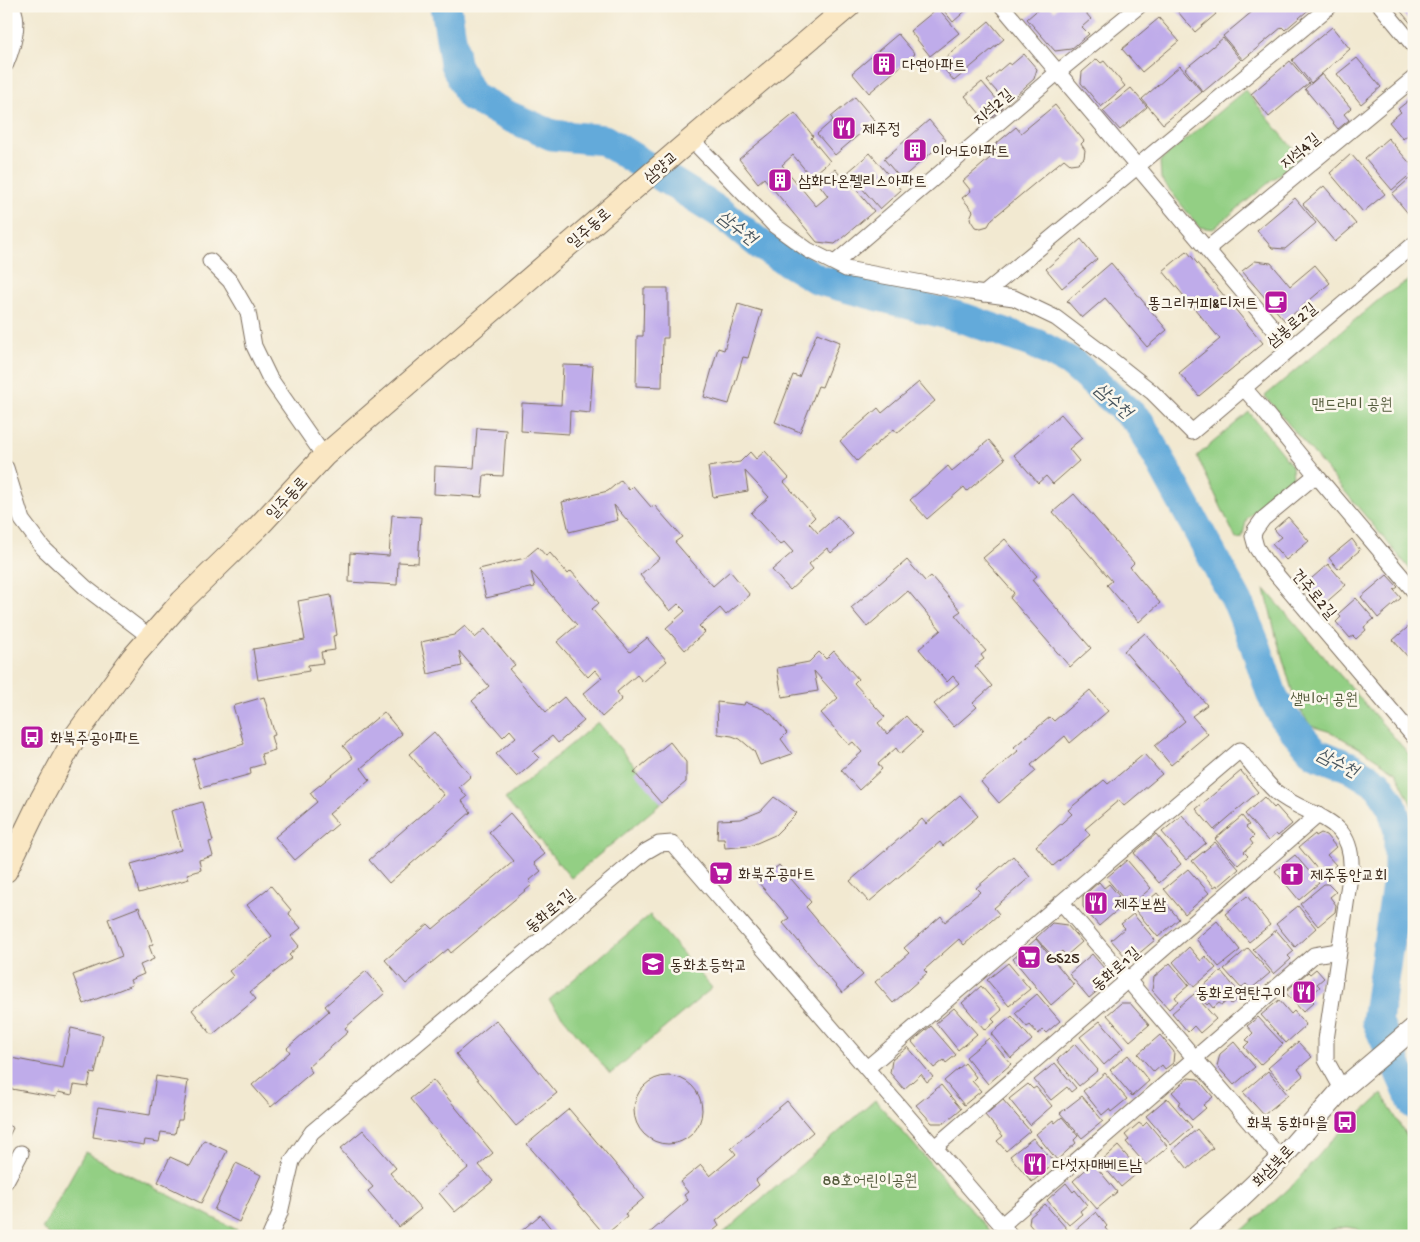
<svg xmlns="http://www.w3.org/2000/svg" width="1420" height="1242" font-family="'Gochi Hand','Poor Story',sans-serif">
	<rect width="100%" height="100%" fill="#fbf7ec"/>
	<filter id="ink" filterUnits="userSpaceOnUse"><feTurbulence type="fractalNoise" baseFrequency=".02" numOctaves="2"/><feDisplacementMap in="SourceGraphic" scale="10" xChannelSelector="R" yChannelSelector="G"/><feConvolveMatrix kernelMatrix="1 2 1 2 8 2 1 2 1" color-interpolation-filters="sRGB"/></filter>
	<filter id="wash" filterUnits="userSpaceOnUse"><feTurbulence type="fractalNoise" baseFrequency=".0096" numOctaves="4" result="noise"/><feDisplacementMap in="SourceGraphic" scale="20" xChannelSelector="R" yChannelSelector="G"/><feGaussianBlur stdDeviation="1.12" result="paint"/><feColorMatrix in="noise" values="0 0 0 0 0 0 0 0 0 0 0 0 0 0 0 0 0 1.4 0 .05"/><feComposite in="paint" operator="in"/></filter>
	<g filter="url(#wash)">
		<rect width="100%" height="100%" fill="#f2e9d1"/>
		<g fill="#93cf84" stroke="#677c51">
			<polygon points="1245,90 1300,157 1213,229 1199,227 1161,179 1160,161"/>
			<polygon points="1414,277 1414,325 1408,330 1414,338 1414,574 1265,396 1382,297"/>
			<polygon points="1249,412 1292,466 1293,478 1247,518 1242,538 1236,539 1197,456"/>
			<polygon points="1265,589 1414,760 1414,810 1396,772 1361,749 1331,732 1311,726 1296,704 1276,636"/>
			<polygon points="598,722 664,801 571,878 505,799"/>
			<polygon points="650,915 712,988 610,1074 549,1000"/>
			<polygon points="1382,1094 1414,1149 1414,1236 1365,1236 1357,1229 1346,1227 1327,1231 1321,1236 1236,1236 1293,1185 1331,1141"/>
			<polygon points="875,1100 994,1236 720,1236"/>
			<polygon points="85,1152 237,1230 235,1236 50,1236 42,1229"/>
		</g>
		<g fill="none" stroke-linecap="round" stroke-linejoin="round">
			<polyline stroke="#64aada" stroke-width="31" points="446,6 455,64 471,96 508,116 552,135 604,140 724,215 762,246 819,280 966,319 1036,344 1072,363 1139,422 1238,603 1256,647 1272,695 1285,719 1315,753 1350,767 1378,784 1391,803 1399,831 1399,871 1377,1021 1414,1104"/>
		</g>
		<g id="blocks">
			<g fill="#bfacea">
				<polygon points="940,6 971,6 953,22"/>
				<polygon points="1042,6 1050,6 1054,11 1059,6 1080,6 1091,19 1082,27 1089,34 1071,49 1055,51 1027,19"/>
				<polygon points="1173,6 1210,6 1216,14 1195,32"/>
				<polygon points="1259,6 1264,6 1266,9 1270,6 1313,6 1285,30 1282,27 1243,60 1223,36"/>
				<polygon points="1400,6 1414,6 1414,27 1398,8"/>
				<polygon points="938,8 959,33 930,56 910,31"/>
				<polygon points="1159,18 1179,41 1142,72 1122,49"/>
				<polygon points="989,21 1004,39 954,81 939,63"/>
				<polygon points="1332,27 1350,49 1311,83 1292,60"/>
				<polygon points="898,34 915,54 869,93 852,73"/>
				<polygon points="1223,38 1241,60 1203,92 1185,69"/>
				<polygon points="1024,54 1037,69 1034,79 1007,103 987,81 1008,63 1011,65"/>
				<polygon points="1357,58 1381,87 1361,104 1337,74"/>
				<polygon points="1097,59 1101,63 1104,61 1125,86 1101,107 1081,83 1082,72"/>
				<polygon points="1290,61 1309,83 1269,117 1251,94"/>
				<polygon points="1180,66 1202,92 1163,124 1142,99"/>
				<polygon points="1322,74 1351,108 1344,114 1349,120 1338,129 1305,89"/>
				<polygon points="982,82 1003,107 986,121 965,96"/>
				<polygon points="1131,88 1147,107 1120,130 1103,111"/>
				<polygon points="1414,96 1414,139 1409,134 1403,139 1389,122 1401,112 1398,109"/>
				<polygon points="855,97 875,121 835,155 817,134 833,120 831,117"/>
				<polygon points="1055,105 1084,141 1081,144 1085,150 1084,158 1078,163 1070,164 1064,159 992,219 988,226 981,228 975,227 971,221 970,218 973,211 962,198 971,191 963,181 996,153 991,148 1016,127 1021,133"/>
				<polygon points="795,113 813,136 811,138 830,161 811,177 793,155 782,165 816,206 828,196 818,183 835,169 848,185 850,182 874,211 835,244 817,242 764,178 758,183 739,159"/>
				<polygon points="929,120 946,140 901,179 884,159"/>
				<polygon points="1388,138 1414,168 1414,171 1392,190 1365,158"/>
				<polygon points="870,153 901,190 880,209 848,172"/>
				<polygon points="1351,154 1385,194 1363,212 1330,173"/>
				<polygon points="1409,179 1414,185 1414,214 1411,217 1392,194"/>
				<polygon points="1324,186 1356,224 1335,242 1303,204"/>
				<polygon points="1295,198 1316,223 1285,249 1272,248 1257,230"/>
				<polygon points="1081,239 1097,259 1062,288 1046,269"/>
				<polygon points="1187,251 1263,343 1199,396 1179,373 1220,339 1163,271"/>
				<polygon points="1255,261 1271,263 1290,286 1315,265 1330,283 1285,321 1242,271"/>
				<polygon points="1111,263 1167,330 1147,347 1105,298 1082,318 1067,301"/>
				<polygon points="644,288 668,288 668,338 663,338 662,387 636,386 637,336 643,336"/>
				<polygon points="738,304 762,311 748,358 743,357 729,404 704,397 718,348 724,350"/>
				<polygon points="817,333 840,342 822,387 818,386 800,432 775,422 793,375 799,377"/>
				<polygon points="563,365 593,366 590,413 570,411 569,434 521,431 522,403 561,405"/>
				<polygon points="919,382 935,401 897,433 894,429 857,461 840,441 878,408 882,413"/>
				<polygon points="1061,414 1082,438 1069,449 1079,461 1053,484 1046,476 1038,483 1014,455"/>
				<polygon points="477,428 506,430 503,476 484,475 482,497 434,494 435,466 474,468"/>
				<polygon points="989,440 1005,459 967,491 964,487 927,519 910,500 948,466 952,471"/>
				<polygon points="765,451 789,478 784,482 815,517 809,523 818,533 837,516 853,534 831,553 827,548 809,564 813,569 790,590 772,570 793,552 784,542 780,545 751,513 769,497 745,471 748,491 713,497 708,467 740,462 750,452 756,459"/>
				<polygon points="621,480 629,490 633,486 651,507 654,505 682,537 675,542 713,586 730,571 750,595 726,615 720,608 699,626 705,632 685,650 666,628 685,611 678,604 670,611 640,575 660,558 614,505 618,520 569,532 562,502 608,491"/>
				<polygon points="1074,494 1134,563 1130,567 1160,603 1139,622 1107,585 1112,581 1053,512"/>
				<polygon points="392,515 421,517 418,563 398,562 397,585 349,582 350,553 389,556"/>
				<polygon points="1288,517 1309,541 1286,560 1272,544 1281,537 1274,529"/>
				<polygon points="1005,539 1037,576 1032,580 1091,648 1070,667 1010,598 1014,593 983,558"/>
				<polygon points="1352,539 1360,550 1338,569 1329,558"/>
				<polygon points="538,547 546,556 550,553 568,574 571,571 599,603 592,609 630,652 647,638 667,661 643,682 637,675 617,692 622,699 602,717 583,694 602,678 595,670 588,677 557,642 577,625 531,572 535,587 486,598 479,569 525,558"/>
				<polygon points="907,560 925,581 931,576 961,611 955,615 986,651 981,655 984,659 975,666 992,686 973,703 977,707 954,727 934,704 959,683 953,676 947,682 919,649 941,630 908,591 867,627 851,608"/>
				<polygon points="1328,564 1346,585 1322,606 1304,585"/>
				<polygon points="1387,575 1398,587 1394,590 1401,598 1378,618 1361,597"/>
				<polygon points="331,595 337,635 333,636 335,650 321,652 323,663 308,665 309,671 258,680 253,649 305,640 298,601"/>
				<polygon points="1356,598 1374,619 1364,627 1366,630 1356,639 1353,636 1350,638 1336,622 1341,617 1338,614"/>
				<polygon points="1414,622 1414,652 1408,657 1393,640"/>
				<polygon points="465,626 475,638 485,629 515,665 509,669 546,712 564,697 584,721 558,743 552,736 533,752 539,758 517,777 496,754 516,737 510,730 503,737 472,701 489,686 459,651 462,666 428,674 421,642 454,635"/>
				<polygon points="1145,633 1207,705 1192,716 1208,734 1171,765 1155,746 1185,721 1124,651"/>
				<polygon points="834,651 858,679 854,683 885,717 878,723 887,734 906,716 922,734 900,754 896,748 878,764 882,769 859,790 841,770 862,752 853,742 849,745 821,713 838,698 814,671 818,691 782,697 777,668 809,662 819,652 826,659"/>
				<polygon points="1090,690 1108,711 1070,743 1065,736 1031,765 1036,771 999,803 981,782 1018,751 1014,747 1050,717 1054,721"/>
				<polygon points="264,697 275,735 271,736 275,750 261,754 264,764 250,768 251,774 201,788 193,759 244,744 233,706"/>
				<polygon points="717,702 744,705 745,702 763,709 772,715 787,733 781,739 792,754 760,765 754,751 740,739 732,736 718,734"/>
				<polygon points="384,712 402,734 361,768 370,780 329,814 338,824 295,860 275,837 317,802 310,793 353,758 343,746"/>
				<polygon points="434,732 471,776 459,787 467,797 462,801 471,812 389,883 369,860 444,795 409,754"/>
				<polygon points="670,742 686,762 686,782 661,803 634,772"/>
				<polygon points="1144,754 1162,774 1124,806 1119,800 1085,829 1090,835 1053,866 1036,846 1072,814 1068,810 1104,780 1108,784"/>
				<polygon points="1241,771 1258,792 1214,830 1196,809"/>
				<polygon points="960,795 978,816 943,846 940,842 869,902 850,881 922,819 926,824"/>
				<polygon points="774,797 797,813 775,835 750,846 725,848 724,839 717,839 718,820 741,819 761,811"/>
				<polygon points="1264,797 1274,808 1276,806 1292,824 1278,836 1276,834 1268,841 1245,814"/>
				<polygon points="202,802 213,841 209,842 213,856 199,860 201,870 187,874 189,879 139,893 131,864 181,850 171,811"/>
				<polygon points="510,813 545,854 534,863 541,871 529,881 532,885 451,953 448,949 406,984 385,960 428,924 433,929 514,861 489,832"/>
				<polygon points="1182,815 1206,843 1186,860 1162,832"/>
				<polygon points="1242,816 1249,825 1246,827 1254,836 1250,840 1253,844 1244,852 1248,856 1238,865 1215,839"/>
				<polygon points="1321,833 1326,835 1336,847 1327,855 1336,865 1323,876 1299,847 1315,834 1316,836"/>
				<polygon points="1156,834 1181,864 1159,883 1134,853"/>
				<polygon points="1215,842 1239,869 1218,887 1217,885 1214,887 1192,861"/>
				<polygon points="1295,855 1319,883 1299,900 1275,871"/>
				<polygon points="1013,856 1030,877 994,908 999,914 964,945 959,939 924,970 927,973 893,1003 875,982 909,953 904,948 941,916 945,922 980,892 976,888"/>
				<polygon points="1127,860 1151,888 1130,906 1106,878"/>
				<polygon points="779,865 811,902 806,907 863,975 842,993 783,923 789,918 758,882"/>
				<polygon points="1188,869 1209,893 1185,914 1164,889"/>
				<polygon points="1099,882 1104,888 1109,884 1119,896 1115,899 1121,907 1099,926 1083,907 1083,896"/>
				<polygon points="1324,884 1328,884 1336,892 1330,897 1336,905 1335,912 1318,926 1300,904"/>
				<polygon points="271,886 291,910 289,914 301,928 291,936 299,946 289,955 292,958 250,992 256,999 212,1035 192,1010 233,976 229,971 272,936 247,905"/>
				<polygon points="1157,893 1179,919 1158,937 1136,911"/>
				<polygon points="1247,896 1270,925 1249,942 1225,914"/>
				<polygon points="1298,906 1316,928 1295,947 1276,924"/>
				<polygon points="139,907 153,944 149,946 154,959 140,965 144,974 130,980 132,985 84,1004 73,975 122,956 108,919"/>
				<polygon points="1133,914 1155,940 1136,956 1124,955 1111,940 1125,928 1121,924"/>
				<polygon points="1217,921 1240,950 1219,967 1196,939"/>
				<polygon points="1052,923 1067,925 1082,942 1066,956 1062,951 1054,958 1036,938"/>
				<polygon points="1276,930 1294,951 1288,956 1291,959 1274,974 1253,949"/>
				<polygon points="1036,939 1074,985 1051,1005 1013,959"/>
				<polygon points="1189,947 1201,961 1205,956 1216,968 1194,987 1173,962"/>
				<polygon points="1248,948 1270,973 1251,989 1246,984 1241,988 1224,969"/>
				<polygon points="1092,954 1109,974 1102,980 1106,984 1089,998 1069,974"/>
				<polygon points="1008,963 1030,989 1009,1006 987,980"/>
				<polygon points="1170,963 1189,985 1175,997 1178,1001 1169,1009 1152,990 1154,977"/>
				<polygon points="1316,969 1324,978 1317,984 1320,987 1309,997 1314,1002 1303,1012 1285,992 1308,972 1310,974"/>
				<polygon points="366,971 385,993 345,1028 348,1032 308,1067 312,1072 271,1107 252,1085 290,1052 287,1048 329,1011 325,1006"/>
				<polygon points="1221,971 1242,996 1231,1004 1228,1000 1222,1005 1219,1003 1213,1008 1209,1003 1207,1005 1196,992"/>
				<polygon points="981,986 1002,1010 992,1019 995,1022 985,1030 962,1003"/>
				<polygon points="1037,994 1060,1021 1046,1033 1043,1030 1038,1034 1030,1025 1027,1027 1015,1013"/>
				<polygon points="1194,994 1216,1019 1200,1033 1194,1026 1188,1032 1172,1013"/>
				<polygon points="1279,1000 1291,1014 1294,1011 1306,1025 1286,1043 1261,1015"/>
				<polygon points="1121,1003 1130,1003 1149,1025 1130,1041 1107,1015"/>
				<polygon points="954,1008 977,1034 958,1050 936,1023"/>
				<polygon points="1012,1016 1032,1040 1011,1058 991,1034"/>
				<polygon points="1258,1017 1283,1044 1260,1065 1244,1047 1249,1042 1246,1040 1253,1033 1247,1026"/>
				<polygon points="496,1020 557,1093 516,1126 456,1054"/>
				<polygon points="1100,1021 1123,1048 1104,1065 1080,1037"/>
				<polygon points="931,1026 956,1055 946,1063 944,1060 934,1068 912,1042"/>
				<polygon points="71,1028 103,1035 95,1074 91,1073 88,1087 74,1085 72,1095 58,1092 56,1097 6,1088 11,1058 63,1068"/>
				<polygon points="1160,1035 1174,1052 1173,1063 1165,1069 1162,1065 1154,1072 1138,1054"/>
				<polygon points="989,1038 1011,1064 988,1084 966,1057"/>
				<polygon points="1234,1042 1255,1067 1234,1085 1217,1066 1220,1054"/>
				<polygon points="1298,1042 1312,1057 1298,1069 1303,1076 1287,1089 1268,1068"/>
				<polygon points="1075,1044 1098,1070 1079,1086 1057,1060"/>
				<polygon points="908,1047 933,1077 927,1082 921,1074 904,1089 890,1073 892,1060"/>
				<polygon points="1128,1055 1149,1081 1132,1096 1110,1070"/>
				<polygon points="965,1063 976,1077 972,1081 981,1091 964,1105 944,1081"/>
				<polygon points="1055,1063 1076,1088 1071,1092 1067,1087 1051,1100 1034,1080"/>
				<polygon points="1268,1071 1288,1095 1264,1115 1243,1092"/>
				<polygon points="1105,1073 1127,1099 1111,1112 1109,1109 1102,1115 1083,1091"/>
				<circle cx="668" cy="1110" r="34"/>
				<polygon points="156,1076 188,1081 182,1120 178,1120 175,1134 161,1132 159,1142 145,1140 144,1145 93,1137 98,1107 150,1115"/>
				<polygon points="1188,1078 1198,1079 1213,1097 1203,1105 1206,1108 1192,1120 1178,1104 1181,1102 1172,1092"/>
				<polygon points="433,1080 493,1153 479,1165 493,1181 455,1212 439,1193 468,1168 410,1099"/>
				<polygon points="1028,1084 1033,1089 1036,1087 1052,1106 1030,1125 1009,1099"/>
				<polygon points="941,1085 961,1109 944,1123 932,1123 916,1105"/>
				<polygon points="1082,1096 1103,1121 1082,1138 1060,1113"/>
				<polygon points="1167,1098 1192,1127 1171,1145 1146,1116"/>
				<polygon points="1003,1100 1030,1131 1006,1151 997,1141 1003,1136 985,1115"/>
				<polygon points="787,1101 813,1132 756,1180 759,1185 716,1221 719,1226 707,1236 646,1236 688,1200 684,1195 688,1192 680,1182 701,1165 710,1176 736,1154 731,1148"/>
				<polygon points="569,1109 644,1198 625,1214 627,1217 605,1235 527,1144"/>
				<polygon points="1062,1117 1078,1136 1074,1140 1076,1143 1057,1160 1036,1134 1053,1120 1055,1123"/>
				<polygon points="1147,1122 1168,1147 1146,1165 1126,1142 1129,1140 1125,1135 1139,1123 1143,1126"/>
				<polygon points="6,1124 13,1128 6,1142"/>
				<polygon points="1197,1129 1213,1148 1188,1169 1173,1150"/>
				<polygon points="363,1130 396,1168 390,1173 421,1209 399,1227 368,1191 373,1187 340,1149"/>
				<polygon points="1033,1138 1055,1163 1032,1182 1010,1156"/>
				<polygon points="204,1140 227,1151 201,1203 158,1182 170,1157 190,1166"/>
				<polygon points="1118,1146 1140,1171 1121,1187 1100,1162"/>
				<polygon points="236,1163 261,1175 239,1222 214,1210"/>
				<polygon points="1093,1163 1117,1192 1097,1209 1073,1181"/>
				<polygon points="1066,1183 1073,1192 1075,1190 1087,1205 1080,1211 1082,1214 1069,1225 1047,1200"/>
				<polygon points="1045,1204 1067,1229 1059,1236 1039,1236 1029,1224 1030,1217"/>
				<polygon points="1096,1212 1107,1226 1105,1228 1109,1233 1106,1236 1077,1236 1073,1232"/>
				<polygon points="540,1215 557,1236 521,1236 519,1233"/>
			</g>
		</g>
	</g>
	<g filter="url(#ink)">
		<use href="#blocks" fill-opacity="0" stroke="#7b6d5d" stroke-width="1"/>
		<g fill="none" stroke-linecap="round" stroke-linejoin="round">
			<g stroke="#7b6d5d" stroke-width="17">
				<g id="minor">
					<polyline points="1002,6 1290,348"/>
					<polyline points="1381,6 1414,46"/>
					<path d="M6 64C13 47 21 23 12 6"/>
					<polyline points="691,139 775,226 808,250 846,269 971,292 1014,298 1056,318 1109,358 1152,392 1192,432 1414,244"/>
					<polyline points="1207,249 1414,78"/>
					<polyline points="210,261 230,281 248,312 254,346 269,377 324,456"/>
					<polyline points="835,263 1058,72 1139,6"/>
					<polyline points="984,294 1330,6"/>
					<polyline points="1243,387 1263,410 1316,475 1263,519 1255,530 1253,536 1256,547 1265,561 1414,737"/>
					<polyline points="6,468 22,520 43,548 86,588 150,637"/>
					<polyline points="1316,475 1414,591"/>
					<polyline points="1062,903 1281,1159"/>
					<path d="M867 1068 1240 750C1252 764 1263 780 1276 792 1308 819 1354 814 1351 870L1326 1040V1060L1342 1089"/>
					<polyline points="935,1147 1318,815"/>
					<polyline points="6,1181 21,1153"/>
					<polyline points="1002,1225 1314,955 1338,951"/>
					<polyline points="270,1236 280,1213 292,1161 312,1132 645,852 659,844 672,843 1011,1236"/>
				</g>
			</g>
			<g stroke="#7b6d5d" stroke-width="22">
				<polyline id="tertiary" points="1197,1236 1237,1201 1281,1159 1342,1089 1414,1028"/>
			</g>
			<g stroke="#7b6d5d" stroke-width="24">
				<polyline id="secondary" points="6,871 39,803 76,735 132,658 182,601 258,527 324,456 681,148 849,6"/>
			</g>
			<use href="#minor" stroke="#fff" stroke-width="15"/>
			<use href="#tertiary" stroke="#fff" stroke-width="20"/>
			<use href="#secondary" stroke="#fae7c3" stroke-width="22"/>
		</g>
	</g>
	<defs>
		<g id="building-square" transform="scale(1.25)"><rect x="-9" y="-9" width="18" height="18" rx="4" fill="#b5179e" stroke="#fbf7ec"/><path d="M-4-6H4V6H1V3H-1V6H-4ZM-2.5-4.3h1.7v1.8h-1.7ZM.8-4.3h1.7v1.8H.8ZM-2.5-1h1.7V.8h-1.7ZM.8-1h1.7V.8H.8Z" fill="#fff"/></g>
		<g id="restaurant-square" transform="scale(1.25)"><rect x="-9" y="-9" width="18" height="18" rx="4" fill="#b5179e" stroke="#fbf7ec"/><path d="M-5-6h1v4h1v-4h1v4h1v-4h1v5L-1.5 .5V6h-2V.5L-5-1ZM5-6V6H3V1.5H1.5Q1.5-4 5-6Z" fill="#fff"/></g>
		<g id="cafe-square" transform="scale(1.25)"><rect x="-9" y="-9" width="18" height="18" rx="4" fill="#b5179e" stroke="#fbf7ec"/><path d="M-5.5-4.5H6V0H3Q3 3.5 0 3.5H-2.5Q-5.5 3.5-5.5 0ZM3-3.2v2h1.7v-2ZM-6 4.5H4V6H-6Z" fill="#fff"/></g>
		<g id="bus-square" transform="scale(1.25)"><rect x="-9" y="-9" width="18" height="18" rx="4" fill="#b5179e" stroke="#fbf7ec"/><path d="M-5-6H5V4H4V6H2V4H-2V6H-4V4H-5ZM-3.5-4V0h7V-4ZM-3.5 1.2v1.5H-2V1.2ZM2 1.2v1.5H3.5V1.2Z" fill="#fff"/></g>
		<g id="supermarket-square" transform="scale(1.25)"><rect x="-9" y="-9" width="18" height="18" rx="4" fill="#b5179e" stroke="#fbf7ec"/><path d="M-6-5.5h2.5l.6 2H6L4.5 2H-2.5L-4.4-4H-6ZM-1.5 3.2a1.3 1.3 0 1 0 .1 0ZM3 3.2a1.3 1.3 0 1 0 .1 0Z" fill="#fff"/></g>
		<g id="church-square" transform="scale(1.25)"><rect x="-9" y="-9" width="18" height="18" rx="4" fill="#b5179e" stroke="#fbf7ec"/><path d="M-1.2-6h2.4v3.5h3.3v2.4h-3.3V6h-2.4V-.1h-3.3v-2.4h3.3Z" fill="#fff"/></g>
		<g id="school-square" transform="scale(1.25)"><rect x="-9" y="-9" width="18" height="18" rx="4" fill="#b5179e" stroke="#fbf7ec"/><path d="M0-5L7-2L0 1L-7-2ZM-4 1L0 2.5L4 1V4Q0 6-4 4Z" fill="#fff"/></g>
	</defs>
	<g fill-rule="evenodd">
		<use href="#building-square" x="884" y="64"/>
		<use href="#restaurant-square" x="844" y="128"/>
		<use href="#building-square" x="915" y="150"/>
		<use href="#building-square" x="780" y="180"/>
		<use href="#cafe-square" x="1276" y="302"/>
		<use href="#bus-square" x="32" y="737"/>
		<use href="#supermarket-square" x="721" y="873"/>
		<use href="#church-square" x="1292" y="874"/>
		<use href="#restaurant-square" x="1096" y="903"/>
		<use href="#supermarket-square" x="1029" y="957"/>
		<use href="#school-square" x="653" y="964"/>
		<use href="#restaurant-square" x="1304" y="992"/>
		<use href="#bus-square" x="1345" y="1122"/>
		<use href="#restaurant-square" x="1035" y="1164"/>
	</g>
	<g text-anchor="middle" stroke-width="5" stroke-linejoin="round" paint-order="stroke">
		<g font-size="16" fill="#3b2a1e" stroke="#fbf7ec" text-anchor="start">
			<text x="902" y="70">다연아파트</text>
			<text x="862" y="134">제주정</text>
			<text x="932" y="156">이어도아파트</text>
			<text x="798" y="186">삼화다온펠리스아파트</text>
			<text x="1258" y="308" text-anchor="end">똥그리커피&amp;디저트</text>
			<text x="50" y="743">화북주공아파트</text>
			<text x="738" y="879">화북주공마트</text>
			<text x="1310" y="880">제주동안교회</text>
			<text x="1114" y="909">제주보쌈</text>
			<text x="1046" y="963">GS25</text>
			<text x="670" y="970">동화초등학교</text>
			<text x="1286" y="998" text-anchor="end">동화로연탄구이</text>
			<text x="1328" y="1128" text-anchor="end">화북 동화마을</text>
			<text x="1052" y="1170">다섯자매베트남</text>
		</g>
		<g font-size="16" fill="#3b2a1e" stroke="#fbf7ec">
			<text transform="translate(992 106) rotate(-41)" y="6">지석2길</text>
			<text transform="translate(1299 150) rotate(-40)" y="6">지석4길</text>
			<text transform="translate(660 166) rotate(-41)" y="6">삼양교</text>
			<text transform="translate(588 227) rotate(-41)" y="6">일주동로</text>
			<text transform="translate(1291 324) rotate(-40)" y="6">삼봉로2길</text>
			<text transform="translate(286 497) rotate(-47)" y="6">일주동로</text>
			<text transform="translate(1315 593) rotate(50)" y="6">건주로2길</text>
			<text transform="translate(549 910) rotate(-40)" y="6">동화로1길</text>
			<text transform="translate(1115 968) rotate(-41)" y="6">동화로1길</text>
			<text transform="translate(1272 1165) rotate(-46)" y="6">화삼북로</text>
		</g>
		<g font-size="16" fill="#555c3d" stroke="#fbf7ec">
			<text x="1352" y="409">맨드라미 공원</text>
			<text x="1324" y="704">샐비어 공원</text>
			<text x="870" y="1185">88호어린이공원</text>
		</g>
		<g font-size="18" font-style="italic" fill="#495760" stroke="#fbf7ec">
			<text transform="translate(738 227) rotate(38)" y="6">삼수천</text>
			<text transform="translate(1114 400) rotate(41)" y="6">삼수천</text>
			<text transform="translate(1338 762) rotate(27)" y="6">삼수천</text>
		</g>
	</g>
	<rect width="1420" height="1242" fill="none" stroke="#fbf7ec" stroke-width="25"/>
</svg>
